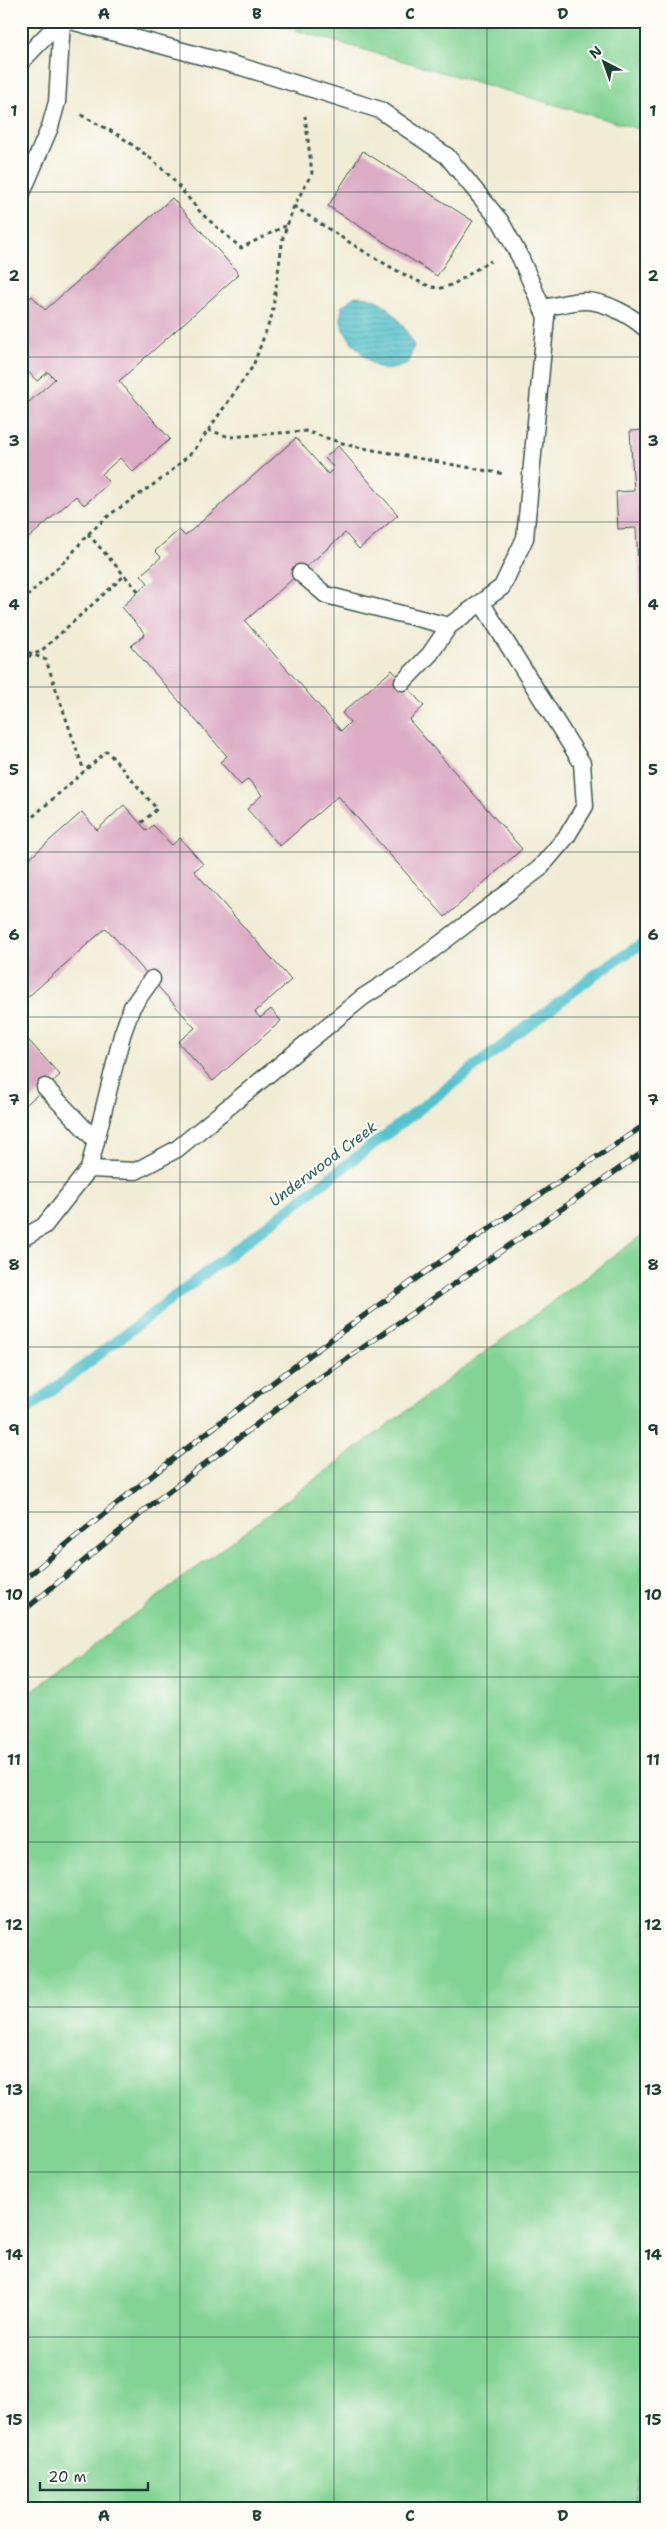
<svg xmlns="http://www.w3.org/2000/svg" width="667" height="2529" font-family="'Shantell Sans',sans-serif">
	<defs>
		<pattern id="park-dots" width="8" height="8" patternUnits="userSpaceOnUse" patternTransform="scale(1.25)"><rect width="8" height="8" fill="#82d394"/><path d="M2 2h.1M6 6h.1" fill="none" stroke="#6aac7a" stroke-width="1.8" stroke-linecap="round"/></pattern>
		<pattern id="water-rules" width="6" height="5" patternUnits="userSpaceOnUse" patternTransform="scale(1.25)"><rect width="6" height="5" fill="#55c1cd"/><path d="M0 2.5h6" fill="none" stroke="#469ea7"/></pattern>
	</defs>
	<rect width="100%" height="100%" fill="#fdfcf7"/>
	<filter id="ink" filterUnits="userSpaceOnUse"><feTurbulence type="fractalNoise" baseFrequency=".02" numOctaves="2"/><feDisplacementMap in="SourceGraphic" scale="10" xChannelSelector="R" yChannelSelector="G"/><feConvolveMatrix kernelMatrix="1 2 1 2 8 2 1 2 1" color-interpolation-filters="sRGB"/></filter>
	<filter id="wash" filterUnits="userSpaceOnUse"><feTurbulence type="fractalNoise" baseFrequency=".0096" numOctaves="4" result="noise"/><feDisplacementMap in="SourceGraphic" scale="20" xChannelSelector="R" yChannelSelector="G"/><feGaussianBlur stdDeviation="1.12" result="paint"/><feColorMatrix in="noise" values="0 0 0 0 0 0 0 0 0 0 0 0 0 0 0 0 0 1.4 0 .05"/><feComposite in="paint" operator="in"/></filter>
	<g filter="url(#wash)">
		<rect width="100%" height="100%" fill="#f1ecd6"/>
		<g fill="#82d394" stroke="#508864">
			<polygon points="264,21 646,21 646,131"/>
			<polygon points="646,1232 646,2432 634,2508 21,2508 21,1685 29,1693"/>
		</g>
		<polygon fill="url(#park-dots)" stroke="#508864" points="646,2432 646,2508 634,2508"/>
		<path fill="url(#water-rules)" stroke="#3a7f80" d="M355 296C360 296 366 296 371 298 389 303 407 329 414 346L408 363C399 367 391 371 381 369 371 366 348 339 343 329 340 322 341 313 342 306Z"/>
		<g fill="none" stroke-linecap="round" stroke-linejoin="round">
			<polyline stroke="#55c1cd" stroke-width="11" points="21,1414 600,971 646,941"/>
		</g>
		<g id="blocks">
			<g fill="#dcacc5">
				<polygon points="363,151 473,221 437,276 328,206"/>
				<polygon points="172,198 239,274 119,381 170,439 133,472 120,458 102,474 109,483 84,505 76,496 21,545 21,409 55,379 48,372 37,381 21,364 21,306 32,296 45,310"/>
				<polygon points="646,430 646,657 644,657 636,528 618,529 616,492 634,491 630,431"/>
				<polygon points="296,438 328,474 334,468 325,458 338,446 398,515 359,549 345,533 245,621 341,731 350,722 342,713 392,670 424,706 409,720 522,849 445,917 338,796 280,846 247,809 262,795 248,779 241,785 220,762 227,756 131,646 145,634 122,607 148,583 141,575 161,557 155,551 179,530 185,536"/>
				<polygon points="124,805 147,831 153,825 172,845 180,838 203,864 194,871 291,980 255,1012 260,1018 271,1009 281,1021 213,1081 178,1042 195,1028 106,928 21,1003 21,866 82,812 97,830"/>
				<polygon points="21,1032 60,1075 21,1109"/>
			</g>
		</g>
	</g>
	<g filter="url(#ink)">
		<use href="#blocks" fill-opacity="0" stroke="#3e574c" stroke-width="1"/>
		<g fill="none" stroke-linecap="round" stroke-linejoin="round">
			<g stroke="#3e574c" stroke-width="19">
				<g id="service">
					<polyline points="71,21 242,67 380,110 447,156 501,222 521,259 546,317 525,538 502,587 449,626 430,654 403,682"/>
					<polyline points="21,62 60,21"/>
					<polyline points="21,195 50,127 57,102 62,21"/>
					<path d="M542 308C556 306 571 301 585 301 605 301 632 316 646 329"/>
					<polyline points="300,573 326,595 449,626"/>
					<polyline points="45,1087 96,1141"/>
					<polyline points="89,1169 136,1171 177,1149 363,997 407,969 539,869 567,836 585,806 582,763 481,602"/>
					<polyline points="21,1239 44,1226 89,1169 122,1035 132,1007 152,979"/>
				</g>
			</g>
			<g stroke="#3e574c" stroke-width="3" stroke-dasharray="4 4" stroke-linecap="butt">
				<polyline points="81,115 120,136 149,157 169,175 202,214 241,248 287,225"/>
				<path d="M294 206C316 221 420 291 441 288 457 286 475 268 491 261"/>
				<polyline points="208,430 230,437 305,431 352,446 504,474"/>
				<polyline points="88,534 139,592"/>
				<polyline points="21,602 69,557 88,534 112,513 166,476 195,449 253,366 272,315 283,237 294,206 312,173 305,116"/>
				<polyline points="21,649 46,660 84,771"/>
				<polyline points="21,660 41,651 125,575"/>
				<polyline points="21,827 107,751 157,809 140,824"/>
			</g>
			<use href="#service" stroke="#fff" stroke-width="16"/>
			<g stroke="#1f3d34" stroke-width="5.5">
				<g id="rail">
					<path d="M21 1582C147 1477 276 1377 410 1283 488 1228 567 1177 646 1124"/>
					<polyline points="21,1613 155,1502 295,1395 646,1150"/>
				</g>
			</g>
			<use href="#rail" stroke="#fdfcf7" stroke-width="4" stroke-dasharray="11" stroke-linecap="butt"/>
		</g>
	</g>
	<path fill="none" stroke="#1f3d34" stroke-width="1" stroke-opacity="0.55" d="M180 21V2508M334 21V2508M487 21V2508M21 192H646M21 357H646M21 522H646M21 687H646M21 852H646M21 1017H646M21 1182H646M21 1347H646M21 1512H646M21 1677H646M21 1842H646M21 2007H646M21 2172H646M21 2337H646"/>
	<g text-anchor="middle" stroke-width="4" stroke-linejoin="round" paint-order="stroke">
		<g font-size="15" font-style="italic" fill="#2c5e5a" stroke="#fdfcf7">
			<text transform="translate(323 1164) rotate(-37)" y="5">Underwood Creek</text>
		</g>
	</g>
	<rect width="667" height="2529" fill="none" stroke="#fdfcf7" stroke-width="55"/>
	<g transform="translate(604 62) rotate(319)" stroke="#fdfcf7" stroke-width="4" paint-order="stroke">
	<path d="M0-4L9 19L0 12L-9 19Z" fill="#1f3d34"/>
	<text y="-8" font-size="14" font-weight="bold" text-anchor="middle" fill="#1f3d34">N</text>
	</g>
	<path d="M40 2482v8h108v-8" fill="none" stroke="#1f3d34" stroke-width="2.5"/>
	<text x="48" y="2482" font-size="15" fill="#1f3d34" stroke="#fdfcf7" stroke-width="4" paint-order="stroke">20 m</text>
	<rect x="28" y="28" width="612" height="2474" fill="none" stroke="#1f3d34" stroke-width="2"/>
	<g font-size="16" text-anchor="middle" font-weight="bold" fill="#1f3d34">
		<text x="104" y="19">A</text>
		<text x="257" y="19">B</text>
		<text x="410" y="19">C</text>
		<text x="563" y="19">D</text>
		<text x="14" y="116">1</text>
		<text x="653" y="116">1</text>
		<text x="14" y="281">2</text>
		<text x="653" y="281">2</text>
		<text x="14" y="446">3</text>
		<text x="653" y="446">3</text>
		<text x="14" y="610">4</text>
		<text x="653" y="610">4</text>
		<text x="14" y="775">5</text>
		<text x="653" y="775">5</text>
		<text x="14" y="940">6</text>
		<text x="653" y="940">6</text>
		<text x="14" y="1105">7</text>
		<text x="653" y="1105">7</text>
		<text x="14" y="1270">8</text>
		<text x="653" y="1270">8</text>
		<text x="14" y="1435">9</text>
		<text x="653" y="1435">9</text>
		<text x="14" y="1600">10</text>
		<text x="653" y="1600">10</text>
		<text x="14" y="1765">11</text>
		<text x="653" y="1765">11</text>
		<text x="14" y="1930">12</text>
		<text x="653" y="1930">12</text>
		<text x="14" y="2095">13</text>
		<text x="653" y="2095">13</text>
		<text x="14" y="2260">14</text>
		<text x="653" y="2260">14</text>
		<text x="14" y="2425">15</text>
		<text x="653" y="2425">15</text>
		<text x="104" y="2521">A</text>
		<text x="257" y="2521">B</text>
		<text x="410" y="2521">C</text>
		<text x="563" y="2521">D</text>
	</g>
</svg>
